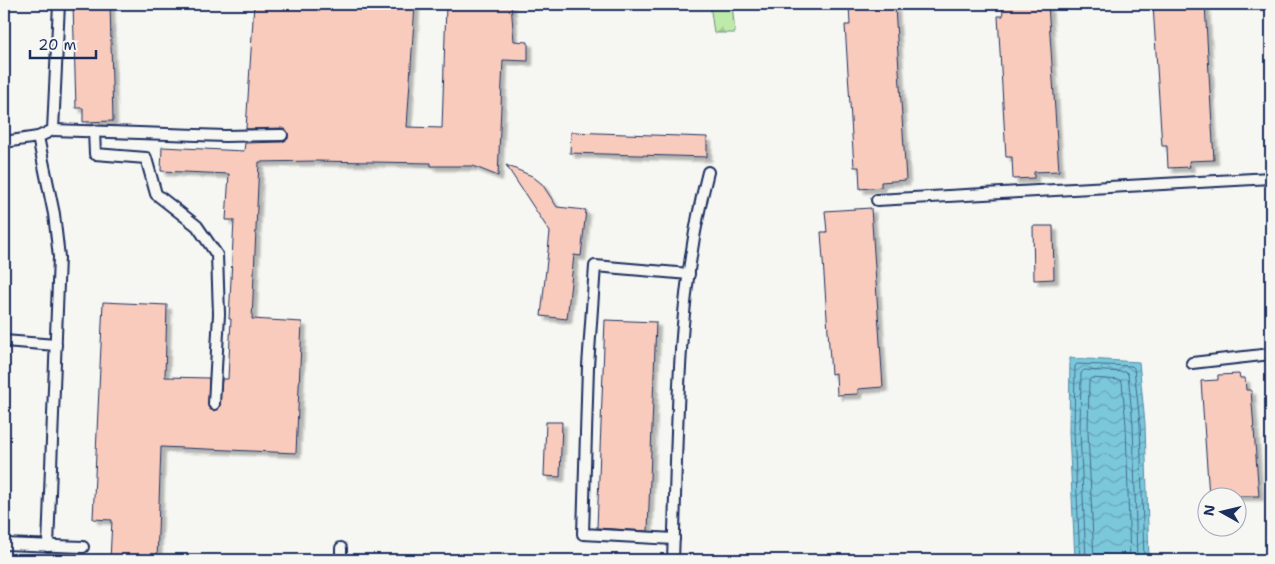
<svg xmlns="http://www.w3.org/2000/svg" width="1275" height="564" font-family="'Shantell Sans',sans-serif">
	<defs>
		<pattern id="forest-firs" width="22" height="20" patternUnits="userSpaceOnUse" patternTransform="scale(1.25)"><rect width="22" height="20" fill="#beeba9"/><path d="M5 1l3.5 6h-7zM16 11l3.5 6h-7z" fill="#a3ca94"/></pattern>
		<pattern id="water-waves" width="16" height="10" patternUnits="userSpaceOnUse" patternTransform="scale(1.25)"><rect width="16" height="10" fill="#7cc8db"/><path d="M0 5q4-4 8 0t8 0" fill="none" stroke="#65a3b5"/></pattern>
		<filter id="shadow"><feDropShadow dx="4.5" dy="4.5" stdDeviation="1" flood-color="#0004"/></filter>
	</defs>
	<rect width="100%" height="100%" fill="#f6f6f2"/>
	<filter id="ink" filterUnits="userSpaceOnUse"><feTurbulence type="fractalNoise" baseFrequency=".02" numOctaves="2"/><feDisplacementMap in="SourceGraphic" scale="10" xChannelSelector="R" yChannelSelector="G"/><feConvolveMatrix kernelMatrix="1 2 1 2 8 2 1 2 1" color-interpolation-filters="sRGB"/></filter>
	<g filter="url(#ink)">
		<polygon fill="url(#forest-firs)" stroke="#6c8d84" points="710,4 732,4 735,33 714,33"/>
		<polygon fill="url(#water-waves)" stroke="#558ba9" points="1070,358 1139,362 1145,424 1149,560 1075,560 1069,432"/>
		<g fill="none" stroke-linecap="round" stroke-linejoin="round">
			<g stroke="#426c90" stroke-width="1">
				<polyline points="1080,560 1074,432 1075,366 1077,364 1132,366 1134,368 1140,424 1144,560"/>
				<polyline points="1086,560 1080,432 1081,373 1084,370 1126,372 1128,374 1133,425 1137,560"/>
				<polyline points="1094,560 1088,432 1089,381 1091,378 1120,380 1122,382 1126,425 1130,560"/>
			</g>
		</g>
		<g fill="#f9cbbc" stroke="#1b2f5e" filter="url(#shadow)">
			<polygon points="73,4 110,4 113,121 83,122 83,108 76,108"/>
			<polygon points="254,4 415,4 407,127 442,128 446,5 486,6 486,4 511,4 514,41 528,42 528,61 503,60 498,176 473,166 431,166 431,163 314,161 259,162 252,319 302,322 296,453 161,447 157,560 110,560 112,520 93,519 103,302 167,305 165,377 209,378 208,407 213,411 219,408 222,379 228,379 231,319 229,319 234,220 226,220 229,174 161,171 162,147 244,151 245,143 282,142 288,139 288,132 282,128 246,129"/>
			<polygon points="870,4 870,9 895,7 906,180 881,182 881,187 860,189 859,167 854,167 845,25 850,25 849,5"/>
			<polygon points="1002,4 1048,4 1059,171 1034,172 1034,178 1013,179 1012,157 1006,157 998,16 1003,16"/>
			<polygon points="1167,4 1205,4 1214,160 1189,161 1190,167 1168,168 1167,146 1162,146 1153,5"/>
			<polygon points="571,132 707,137 707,157 570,153"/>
			<polygon points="506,165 532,176 542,184 557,207 586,210 581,256 574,255 567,319 541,316 550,232"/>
			<polygon points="871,208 883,387 858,389 858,394 837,395 836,373 831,374 821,232 827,232 825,211"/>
			<polygon points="1033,226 1053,226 1054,279 1034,280"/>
			<polygon points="605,320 656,322 648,531 597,528"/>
			<polygon points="1239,374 1240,378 1245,378 1246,390 1251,390 1259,496 1209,496 1201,381 1218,380 1218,375"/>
			<polygon points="546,422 562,422 560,477 544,476"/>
		</g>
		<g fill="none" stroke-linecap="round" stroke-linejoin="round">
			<g stroke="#1b2f5e" stroke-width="14">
				<g id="service">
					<polyline points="53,130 225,136 282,135"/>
					<polyline points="94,131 95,154 146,158 156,194 197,226 217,255 219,314 214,404"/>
					<polyline points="38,137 54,214 59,257 48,546"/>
					<polyline points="4,142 38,137 53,130 59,4"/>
					<polyline points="877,200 1271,178"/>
					<polyline points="4,341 56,345"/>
					<polyline points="1192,363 1271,354"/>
					<polyline points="674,539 583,534 588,366 595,266 689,274"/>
					<polyline points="4,544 83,547"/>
					<polyline points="341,548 341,560"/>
					<path d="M673 560C678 431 675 298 708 172"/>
				</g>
			</g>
			<use href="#service" stroke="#f6f6f2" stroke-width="10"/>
		</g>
	</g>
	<rect width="1275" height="564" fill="none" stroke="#f6f6f2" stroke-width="20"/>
	<rect x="10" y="10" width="1255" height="544" fill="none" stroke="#1b2f5e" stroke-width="2" filter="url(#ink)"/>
	<g transform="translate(1222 512) rotate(278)"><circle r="24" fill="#f6f6f2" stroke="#9ea6b7"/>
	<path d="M0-4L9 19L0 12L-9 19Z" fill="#1b2f5e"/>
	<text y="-8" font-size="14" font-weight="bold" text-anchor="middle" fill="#1b2f5e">N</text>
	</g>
	<path d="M30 50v8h66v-8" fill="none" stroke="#1b2f5e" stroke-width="2.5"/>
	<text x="38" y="50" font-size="15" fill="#1b2f5e" stroke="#f6f6f2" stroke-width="4" paint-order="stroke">20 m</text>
</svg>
